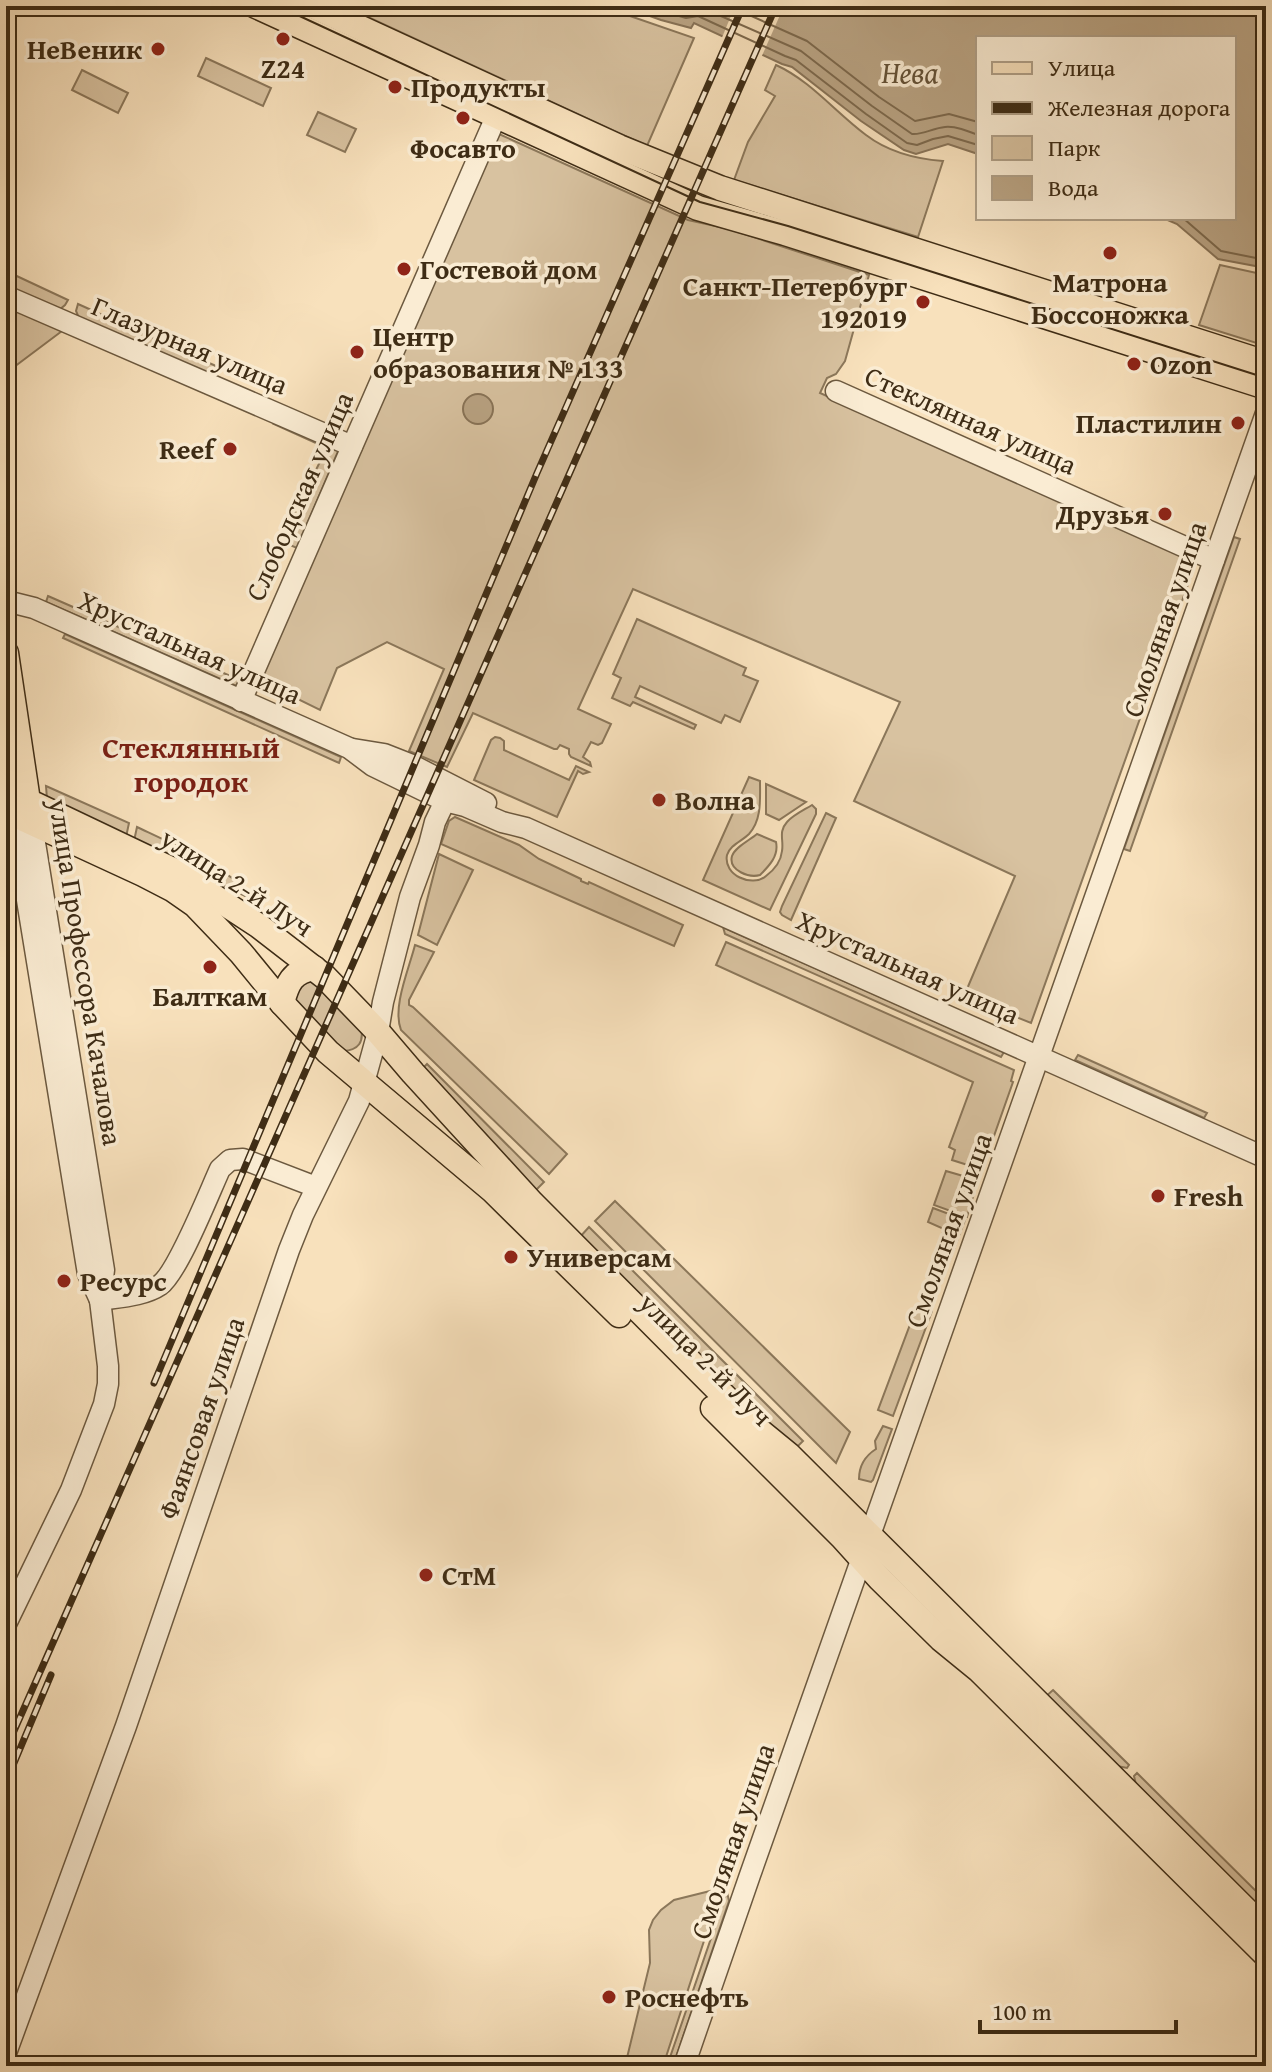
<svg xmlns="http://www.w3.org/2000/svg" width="1272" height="2072" font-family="'Gentium Book Plus',serif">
	<rect width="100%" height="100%" fill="#f8e1bc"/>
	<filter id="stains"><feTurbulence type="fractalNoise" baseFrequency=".0025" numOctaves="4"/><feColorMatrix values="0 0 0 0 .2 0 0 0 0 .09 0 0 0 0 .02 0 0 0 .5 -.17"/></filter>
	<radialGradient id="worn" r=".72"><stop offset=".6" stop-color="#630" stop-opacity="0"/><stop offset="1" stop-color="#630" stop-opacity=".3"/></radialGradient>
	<g fill="#d8c2a0" stroke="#8b775a" stroke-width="2">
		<polygon points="344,6 579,6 630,16 694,38 647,146"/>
		<polygon points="206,58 271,88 263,106 198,76"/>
		<path d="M776 65C811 81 835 112 866 135 887 151 916 159 943 161L918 237 734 180 748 142 775 96 765 90Z"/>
		<polygon points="82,70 128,93 118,113 72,90"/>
		<polygon points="318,112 356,129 345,152 307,135"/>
		<polygon points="499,134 688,220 729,229 869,275 845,361 836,374 827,378 820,393 1196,562 1031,1023 964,996 1015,876 854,801 900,702 633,589 578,709 611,724 602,743 598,745 591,742 583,757 590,762 591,766 571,757 569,754 569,749 560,745 557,749 554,749 473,713 447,767 409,751 444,669 387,642 337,668 320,710 257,679"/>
		<polygon points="1220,265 1266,275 1266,346 1199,325"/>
		<polygon points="6,271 68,300 65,305 59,310 6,289"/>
		<polygon points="6,304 62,331 6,373"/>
		<polygon points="78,304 216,366 210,377 79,318 76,311"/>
		<polygon points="277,422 339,449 297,548 280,541 327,448 274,424"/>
		<polygon points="1234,537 1240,539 1130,851 1124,849"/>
		<polygon points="48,596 244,682 238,686 234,685 46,602"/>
		<polygon points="637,619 746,668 743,675 758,681 740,722 725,715 721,723 640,686 635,697 696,725 694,729 633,702 630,706 612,698 621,678 613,674"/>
		<polygon points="65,634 341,757 339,763 63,638"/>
		<polygon points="495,737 500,738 504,741 504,750 569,780 576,766 589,772 583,774 578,771 557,817 474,780 491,740"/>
		<path d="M749 777 760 781C760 799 762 820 749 834 742 841 730 845 727 855 723 875 752 888 766 876 774 870 781 861 782 851 784 840 778 832 787 822 793 815 804 810 812 805L816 809V814L770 910 703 880Z"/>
		<polygon points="766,784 806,802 779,820 766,814"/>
		<polygon points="46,786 129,823 126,837 47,799"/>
		<polygon points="826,813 836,818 791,920 782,915 780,912 782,906"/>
		<polygon points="455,817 519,845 539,859 581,879 581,881 588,884 589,882 683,925 674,946 441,844 449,821"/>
		<path d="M137 827C177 846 223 866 255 897L253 900 134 841Z"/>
		<path d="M757 834 776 842C779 856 769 866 760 875 750 878 728 871 732 856 735 847 750 840 757 834Z"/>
		<polygon points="439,854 473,870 437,945 418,935"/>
		<polygon points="723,927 727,929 1004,1052 1001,1057 725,934"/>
		<polygon points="726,942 1014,1070 1011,1081 1013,1082 983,1167 977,1168 952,1160 955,1150 949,1147 973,1082 716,965"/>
		<path d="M415 945 434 952 409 1000V1005L413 1007 567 1154 549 1174 401 1030C392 1007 409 969 415 945Z"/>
		<path d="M310 979 361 1027C364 1042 359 1050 343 1051L298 1011 294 995 295 990Z"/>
		<polygon points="1078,1055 1207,1113 1204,1118 1075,1060"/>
		<polygon points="427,1064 544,1182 534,1192 422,1069"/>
		<polygon points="946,1171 970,1178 977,1183 967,1217 934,1205"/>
		<polygon points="615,1201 850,1432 836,1463 595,1221"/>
		<polygon points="933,1208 965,1220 949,1262 935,1256 944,1229 928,1222"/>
		<polygon points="589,1227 803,1441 797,1447 760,1418 579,1238"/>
		<polygon points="921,1304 930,1307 932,1311 893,1416 878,1410 917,1306"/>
		<path d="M883 1426 892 1429 873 1480 871 1482 859 1479C859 1465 865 1456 876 1449L875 1441Z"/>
		<polygon points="1053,1690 1129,1765 1127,1768 1112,1765 1044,1698"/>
		<polygon points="1137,1773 1265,1900 1262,1904 1250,1901 1137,1789 1134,1776"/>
		<polygon points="718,1889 721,1889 663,2066 625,2066 650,1963 649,1930 653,1920 661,1910 674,1900"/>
		<polygon points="727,1892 729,1901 673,2066 667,2066"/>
	</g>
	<g fill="#b9a383" stroke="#887357" stroke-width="2">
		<polygon points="622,6 1266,6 1266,268 1218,259 1177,224 1163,218 1234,218 1234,38 978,38 978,154 948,144 916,154 904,150 861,121 792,67 782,64 694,23 691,28 661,20"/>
		<circle cx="478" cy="409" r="15"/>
	</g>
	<polygon fill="#f8e1bc" points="735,6 784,6 761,58 721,40"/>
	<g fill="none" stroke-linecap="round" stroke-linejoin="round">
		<g stroke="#7c684c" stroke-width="2">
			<polyline points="645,6 686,18 698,16 785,56 796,60 866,114 907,143 917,145 933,139 948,136 978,145"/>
			<path d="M698 6 801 51 872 106 912 134C923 135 933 128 945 127 956 126 968 131 978 135"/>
			<polyline points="729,6 807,41 879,97 915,121 949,114 978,122"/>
			<polyline points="1183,218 1221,251 1266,260"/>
		</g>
		<g stroke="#6c593f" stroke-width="23">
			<g id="minor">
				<polyline points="6,296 352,446"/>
				<polyline points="836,391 1214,560"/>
				<polyline points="6,601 34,608 349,748 373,766 445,801 465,806 502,822 526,828 1266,1158"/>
				<polyline points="241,701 502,103"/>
				<polyline points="353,749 384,754 412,765 486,803"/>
				<polyline points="21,808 13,814 88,1274 100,1300"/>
				<path d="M100 1300C119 1297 144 1296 160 1285 178 1272 209 1193 220 1169L230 1160 243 1159 316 1187"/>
				<polyline points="6,1624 71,1490 104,1404 108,1384 108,1366 100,1300 104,1270 30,812"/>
				<polyline points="6,2053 126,1726 289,1250 303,1215 359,1101 378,1032 383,1002 410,897 429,845 435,822 445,801"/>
				<polyline points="684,2066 750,1875 1266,413"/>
			</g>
		</g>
		<g stroke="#3e2c15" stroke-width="27">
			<g id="major">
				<polyline points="256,6 698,208 785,233 1266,387"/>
				<polyline points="313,6 619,147 720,188 1266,363"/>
				<polyline points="6,653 28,801 175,871 259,926 325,977 378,1032 413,1073 532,1203 756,1428 789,1455 1266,1930"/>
				<polyline points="6,764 13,814 143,874 172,889 195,905 241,953 282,1003 328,1052 492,1190 619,1315"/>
				<path d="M282 1003C287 984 292 971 314 968"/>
				<polyline points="713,1408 842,1537 880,1579 941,1639 979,1670 1266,1955"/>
			</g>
		</g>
		<use href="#minor" stroke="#faecd3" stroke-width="20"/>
		<use href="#major" stroke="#f8e1bc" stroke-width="24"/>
		<polyline stroke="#3e2c15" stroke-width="2" points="278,6 700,202 788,226 1266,378"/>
		<g stroke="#3e2c15" stroke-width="7">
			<g id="rail">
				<polyline points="154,1383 537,473 743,6"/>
				<polyline points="6,1749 776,6"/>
				<polyline points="6,1782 51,1675"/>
			</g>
		</g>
		<use href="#rail" stroke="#faecd3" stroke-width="4" stroke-dasharray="12" stroke-linecap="butt"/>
	</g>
	<g fill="#8f2418" stroke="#faecd3" stroke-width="3">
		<circle cx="283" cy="39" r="8"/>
		<circle cx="158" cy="49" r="8"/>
		<circle cx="395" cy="87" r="8"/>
		<circle cx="463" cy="118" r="8"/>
		<circle cx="1110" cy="253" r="8"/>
		<circle cx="404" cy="269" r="8"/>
		<circle cx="923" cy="302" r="8"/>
		<circle cx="357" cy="352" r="8"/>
		<circle cx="1134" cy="364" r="8"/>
		<circle cx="1238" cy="423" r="8"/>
		<circle cx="230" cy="449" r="8"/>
		<circle cx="1165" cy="514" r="8"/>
		<circle cx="659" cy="800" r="8"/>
		<circle cx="210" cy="967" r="8"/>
		<circle cx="1158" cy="1196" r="8"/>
		<circle cx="511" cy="1257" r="8"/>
		<circle cx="64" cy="1281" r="8"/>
		<circle cx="426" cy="1575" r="8"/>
		<circle cx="609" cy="1997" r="8"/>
	</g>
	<g text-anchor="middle" stroke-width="7" stroke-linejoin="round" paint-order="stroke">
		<g font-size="28" font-weight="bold" fill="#3e2c15" stroke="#faecd3" text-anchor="start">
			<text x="142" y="59" text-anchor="end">НеВеник</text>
			<text x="283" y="78" text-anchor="middle">Z24</text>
			<text x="411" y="97">Продукты</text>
			<text x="463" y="158" text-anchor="middle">Фосавто</text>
			<text x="420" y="279">Гостевой дом</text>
			<text x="1110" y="292" text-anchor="middle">Матрона<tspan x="1110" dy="32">Боссоножка</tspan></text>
			<text x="907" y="296" text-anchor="end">Санкт-Петербург<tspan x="907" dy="32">192019</tspan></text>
			<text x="373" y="346">Центр<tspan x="373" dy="32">образования № 133</tspan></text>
			<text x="1150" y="374">Ozon</text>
			<text x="1222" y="433" text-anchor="end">Пластилин</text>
			<text x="214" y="459" text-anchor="end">Reef</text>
			<text x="1149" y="524" text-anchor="end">Друзья</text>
			<text x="675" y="810">Волна</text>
			<text x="210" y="1006" text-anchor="middle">Балткам</text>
			<text x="1174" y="1206">Fresh</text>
			<text x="527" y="1267">Универсам</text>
			<text x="80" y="1291">Ресурс</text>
			<text x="442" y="1585">СтМ</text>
			<text x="625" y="2007">Роснефть</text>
		</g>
		<g font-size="28" fill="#3e2c15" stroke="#faecd3">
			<text transform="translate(190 345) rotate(23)" y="10">Глазурная улица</text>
			<text transform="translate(971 420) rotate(24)" y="10">Стеклянная улица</text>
			<text transform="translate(299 496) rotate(-66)" y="10">Слободская улица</text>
			<text transform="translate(1164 619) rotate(-71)" y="10">Смоляная улица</text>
			<text transform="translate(190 647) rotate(24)" y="10">Хрустальная улица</text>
			<text transform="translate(237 882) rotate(33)" y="10">улица 2-й Луч</text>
			<text transform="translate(908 967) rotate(24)" y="10">Хрустальная улица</text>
			<text transform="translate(86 972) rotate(81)" y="10">улица Профессора Качалова</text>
			<text transform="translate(948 1230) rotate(-70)" y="10">Смоляная улица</text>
			<text transform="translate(706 1359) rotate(45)" y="10">улица 2-й Луч</text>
			<text transform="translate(201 1418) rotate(-71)" y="10">Фаянсовая улица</text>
			<text transform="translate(732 1841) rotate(-71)" y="10">Смоляная улица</text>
		</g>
		<g font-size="30" font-style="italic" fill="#635036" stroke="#faecd3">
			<text x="910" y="83">Нева</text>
		</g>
		<g font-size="30" font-weight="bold" fill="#7a1f14" stroke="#faecd3">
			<text x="191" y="758">Стеклянный<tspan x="191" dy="34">городок</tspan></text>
		</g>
	</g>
	<rect width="1272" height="2072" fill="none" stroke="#f8e1bc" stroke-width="32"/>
	<rect x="8" y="8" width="1256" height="2056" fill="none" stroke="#3e2c15" stroke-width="4"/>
	<rect x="16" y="16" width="1240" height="2040" fill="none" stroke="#3e2c15" stroke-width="2"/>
	<rect x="976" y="36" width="260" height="184" fill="#faecd3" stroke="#af9f87" stroke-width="2"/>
	<rect x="992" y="62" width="40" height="12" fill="#f8e1bc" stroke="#af9f87" stroke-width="2"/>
	<text x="1048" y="76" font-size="24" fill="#3e2c15">Улица</text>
	<rect x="992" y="102" width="40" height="12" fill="#3e2c15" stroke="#af9f87" stroke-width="2"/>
	<text x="1048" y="116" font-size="24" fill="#3e2c15">Железная дорога</text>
	<rect x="992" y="136" width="40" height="24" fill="#d8c2a0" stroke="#af9f87" stroke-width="2"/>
	<text x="1048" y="156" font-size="24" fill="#3e2c15">Парк</text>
	<rect x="992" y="176" width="40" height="24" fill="#b9a383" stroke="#af9f87" stroke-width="2"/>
	<text x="1048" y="196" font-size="24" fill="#3e2c15">Вода</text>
	<path d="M980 2020v12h196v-12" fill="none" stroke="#3e2c15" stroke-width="4"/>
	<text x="992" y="2020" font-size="24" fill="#3e2c15" stroke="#faecd3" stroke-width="6" paint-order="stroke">100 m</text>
	<rect width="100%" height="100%" filter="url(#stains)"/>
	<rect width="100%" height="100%" fill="url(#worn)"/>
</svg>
